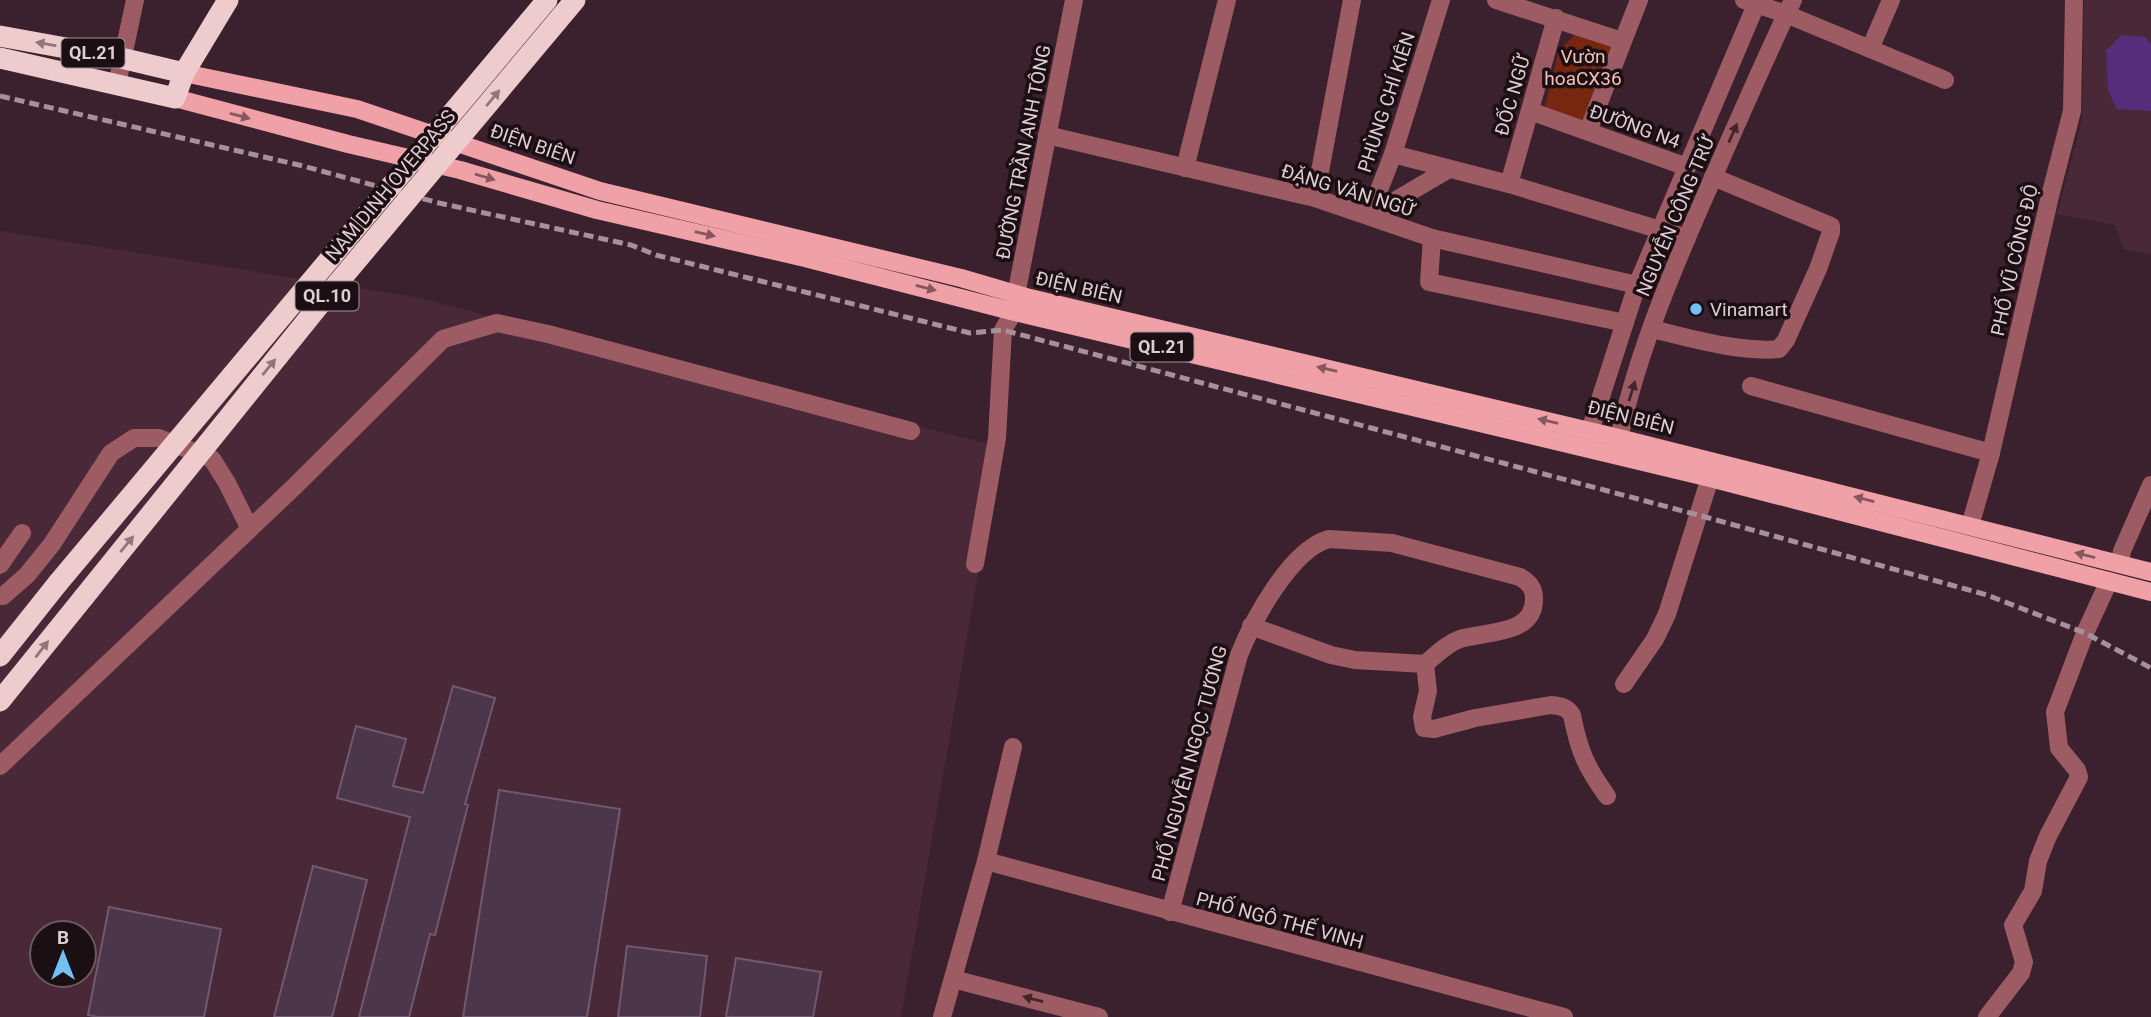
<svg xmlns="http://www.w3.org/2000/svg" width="2151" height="1017" font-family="Roboto,sans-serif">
	<rect width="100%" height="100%" fill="#3b202d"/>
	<g fill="#492838" fill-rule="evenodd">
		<polygon points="2084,0 2151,0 2151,254 2124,249 2115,225 2057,214 2082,120"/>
		<path d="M0 231 415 297 1000 447 901 1017H0ZM42 933H84V975H42Z"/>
	</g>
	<polygon fill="#77260f" points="1576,34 1622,41 1588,131 1543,114 1559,50"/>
	<polygon fill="#562d7a" points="2122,35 2146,37 2151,44 2151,111 2117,109 2108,90 2106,50"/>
	<g fill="#4c364a" stroke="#71596f" stroke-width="2">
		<polygon points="453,686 495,698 465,804 468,805 435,935 430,934 409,1017 359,1017 410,817 337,798 356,726 406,739 393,786 423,793"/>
		<polygon points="499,790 620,809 587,1017 463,1017"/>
		<polygon points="313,866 367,880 332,1017 274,1017"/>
		<polygon points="109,907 221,929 204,1017 98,1017 88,1015"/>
		<polygon points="627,946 707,956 700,1017 618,1017"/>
		<polygon points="736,958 821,972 813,1017 726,1017"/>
	</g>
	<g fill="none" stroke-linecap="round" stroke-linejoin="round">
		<g stroke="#9d5c63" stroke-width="18">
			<polyline points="1496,0 1622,41"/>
			<polyline points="1744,0 1786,14 1945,80"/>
			<polyline points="1870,49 1891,0"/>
			<polyline points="117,84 135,0"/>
			<polyline points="1530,111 1687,167"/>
			<polyline points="1588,131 1639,0"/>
			<polyline points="1047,135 1315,198 1432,238 1637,285"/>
			<polyline points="1393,154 1509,184 1687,238"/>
			<polyline points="1185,168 1227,0"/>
			<polyline points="1509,184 1556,18"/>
			<polyline points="1315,198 1352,0"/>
			<polyline points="1369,216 1393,154 1441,0"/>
			<polyline points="1369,216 1449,169"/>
			<polyline points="1432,238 1429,282 1625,323"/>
			<path d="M1652 329C1689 338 1741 353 1779 349L1786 340 1818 269 1831 232V226L1713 177"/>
			<polyline points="1751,386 1991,453"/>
			<polyline points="1586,443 1637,285 1758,0"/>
			<path d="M1616 453C1633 364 1669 278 1705 196 1734 130 1762 65 1793 0"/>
			<polyline points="1970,526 1991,453 2050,196 2072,111 2074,0"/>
			<polyline points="975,564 997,438 1003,330 1010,318 1016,295 1074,0"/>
			<polyline points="2120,564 2122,551 2151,485"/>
			<polyline points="0,565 22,533"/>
			<polyline points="0,596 3,596 27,575 52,544 111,453 134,438 159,438 212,459 227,483 250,529"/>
			<path d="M1425 664 1428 691 1422 717 1424 728 1434 729 1475 718 1551 705C1561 706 1567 707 1572 715 1579 751 1586 767 1607 796"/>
			<polyline points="1624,684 1655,639 1667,614 1710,478"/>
			<polyline points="0,766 295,486 443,339 497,323 548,334 911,431"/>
			<polyline points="986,861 1564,1017"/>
			<path d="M1170 912 1239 655C1253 620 1291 549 1329 539L1392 543 1520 577C1528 582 1534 587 1534 598 1535 636 1485 631 1460 639 1446 644 1436 655 1425 664L1355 660 1331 655 1251 626"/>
			<polyline points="953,979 1099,1017"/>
			<polyline points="942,1017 986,861 1013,747"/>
			<polyline points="1987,1017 2021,973 2024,962 2013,925 2033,891 2038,861 2048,836 2079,777 2077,770 2059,748 2055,712 2085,633 2109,581"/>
		</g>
		<g stroke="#f0a0a7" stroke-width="18">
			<polyline points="184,73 357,109 600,191 961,278 1026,297 1619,438 2151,572"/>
			<polyline points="175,98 348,144 460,170 597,210 805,258 1011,311 1710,478 2151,592"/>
		</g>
		<g stroke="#eeccce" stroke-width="21">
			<polyline points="0,36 121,58 184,73"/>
			<polyline points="0,58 175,98 184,73 228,0"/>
			<polyline points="0,656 58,583"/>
			<polyline points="0,701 84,597"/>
		</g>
		<polyline stroke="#a6919a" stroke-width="5" stroke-dasharray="10 5" stroke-linecap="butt" points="0,96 303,166 439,203 631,245 656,255 970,333 1003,330 1698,515 1987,595 2085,633 2151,668"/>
		<g stroke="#eeccce" stroke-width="21">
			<polyline points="58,583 547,0"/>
			<polyline points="84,597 321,303 575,0"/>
		</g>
	</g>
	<defs><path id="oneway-solid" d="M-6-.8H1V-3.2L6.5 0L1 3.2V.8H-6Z" transform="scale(1.75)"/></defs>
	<g fill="#8f777a">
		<use href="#oneway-solid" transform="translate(46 44) rotate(-170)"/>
		<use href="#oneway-solid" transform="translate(493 98) rotate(-50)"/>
		<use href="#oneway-solid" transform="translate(269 367) rotate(-51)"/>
		<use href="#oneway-solid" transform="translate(127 544) rotate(-51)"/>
		<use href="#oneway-solid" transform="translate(42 649) rotate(-52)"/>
	</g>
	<g fill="#86585e">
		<use href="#oneway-solid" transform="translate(240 116) rotate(15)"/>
		<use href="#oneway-solid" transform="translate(485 177) rotate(16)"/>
		<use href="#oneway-solid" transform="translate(705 234) rotate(13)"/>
		<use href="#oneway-solid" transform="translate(926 288) rotate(14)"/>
		<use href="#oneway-solid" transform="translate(1327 369) rotate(-167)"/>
		<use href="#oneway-solid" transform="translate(1548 421) rotate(-167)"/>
		<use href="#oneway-solid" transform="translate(1864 499) rotate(-166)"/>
		<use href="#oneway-solid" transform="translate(2085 555) rotate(-166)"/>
	</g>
	<g fill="#42262c">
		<use href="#oneway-solid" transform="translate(1733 133) rotate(-66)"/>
		<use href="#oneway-solid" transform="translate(1632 391) rotate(-73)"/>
		<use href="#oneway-solid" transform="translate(1033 999) rotate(-165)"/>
	</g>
	<circle fill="#71c1f5" stroke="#1b0f14" stroke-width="2.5" cx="1696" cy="309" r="7"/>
	<g text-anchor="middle" stroke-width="7" stroke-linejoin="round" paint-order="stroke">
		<g fill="#1b0f14" stroke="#a4949a" stroke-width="2">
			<rect x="61.5" y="38.5" width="63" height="29" rx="5"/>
			<rect x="295.5" y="281.5" width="63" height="29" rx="5"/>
			<rect x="1130.5" y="332.5" width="63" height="29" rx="5"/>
		</g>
		<g font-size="18" font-weight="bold" fill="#dfcdd4">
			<text x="93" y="59">QL.21</text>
			<text x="327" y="302">QL.10</text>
			<text x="1162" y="353">QL.21</text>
		</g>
		<g font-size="19" fill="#f5c1b3" stroke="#1b0f14">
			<text x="1583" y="63">Vườn<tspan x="1583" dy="22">hoaCX36</tspan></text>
		</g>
		<g font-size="19" fill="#dfcdd4" stroke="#1b0f14">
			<text transform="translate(1512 95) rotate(-74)" y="7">ĐỐC NGỮ</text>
			<text transform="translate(1386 102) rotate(-72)" y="7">PHÙNG CHÍ KIÊN</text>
			<text transform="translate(1635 126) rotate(20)" y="7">ĐƯỜNG N4</text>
			<text transform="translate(533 144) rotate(19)" y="7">ĐIỆN BIÊN</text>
			<text transform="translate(1023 152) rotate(-79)" y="7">ĐƯỜNG TRẦN ANH TÔNG</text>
			<text transform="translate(390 185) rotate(-50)" y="7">NAM DINH OVERPASS</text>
			<text transform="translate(1348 190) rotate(17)" y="7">ĐẶNG VĂN NGỮ</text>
			<text transform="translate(1675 216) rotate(-67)" y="7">NGUYỄN CÔNG TRỨ</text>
			<text transform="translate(2014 260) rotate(-77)" y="7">PHỐ VŨ CÔNG ĐỘ</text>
			<text transform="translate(1079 287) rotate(13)" y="7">ĐIỆN BIÊN</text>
			<text transform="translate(1631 417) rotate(14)" y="7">ĐIỆN BIÊN</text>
			<text transform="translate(1189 763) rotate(-75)" y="7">PHỐ NGUYỄN NGỌC TƯƠNG</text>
			<text transform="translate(1280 920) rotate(15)" y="7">PHỐ NGÔ THẾ VINH</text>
		</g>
		<g font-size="19" fill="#dfcdd4" stroke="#1b0f14" text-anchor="start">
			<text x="1710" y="316">Vinamart</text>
		</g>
	</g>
	<g transform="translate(63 954)"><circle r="33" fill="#1b0f14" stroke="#695b61" stroke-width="2"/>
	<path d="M0-5L12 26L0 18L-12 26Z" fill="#71c1f5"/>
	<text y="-10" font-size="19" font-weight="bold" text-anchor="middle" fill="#dfcdd4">B</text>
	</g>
</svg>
